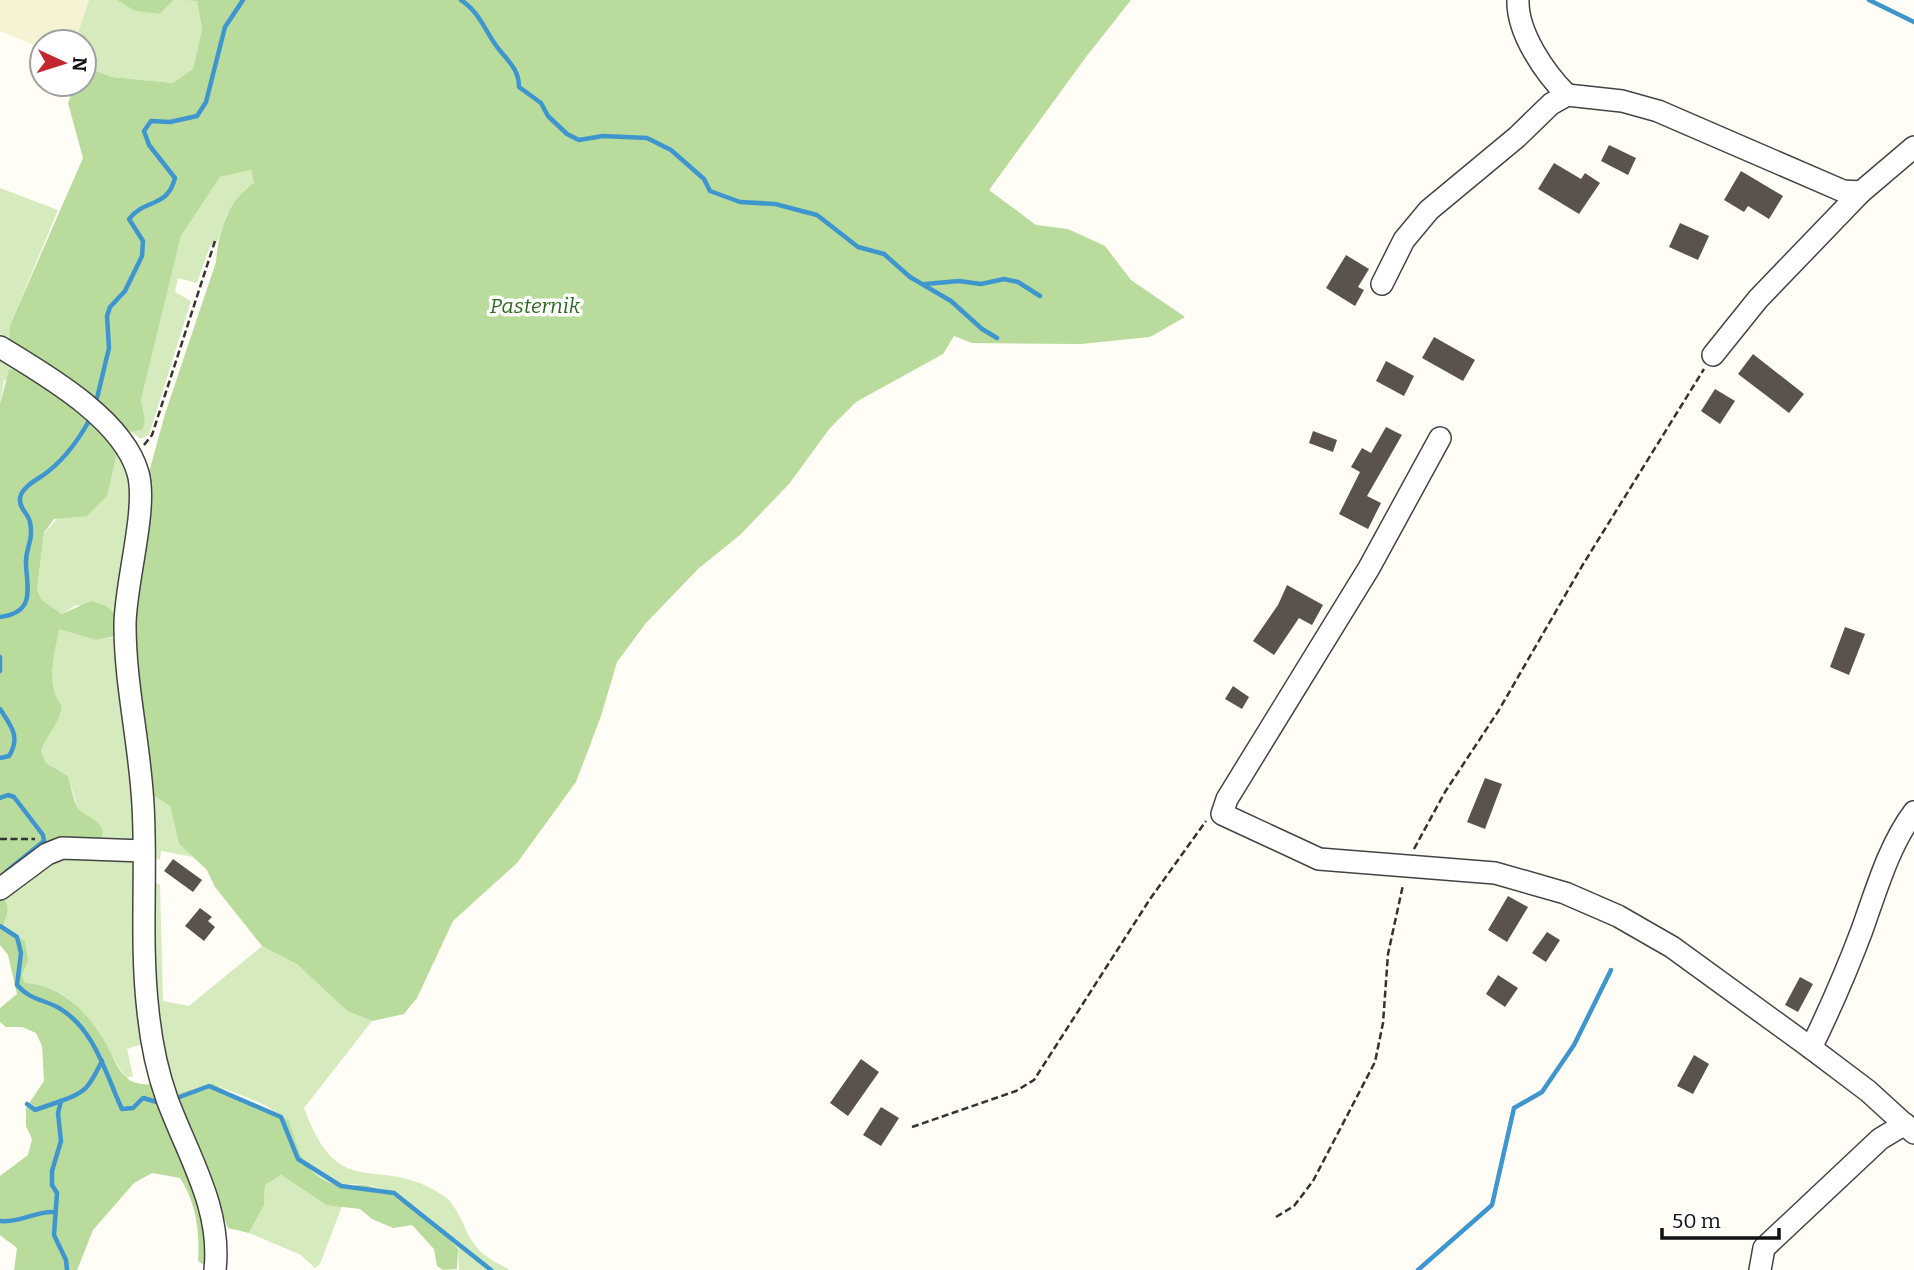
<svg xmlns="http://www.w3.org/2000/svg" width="1914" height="1270" font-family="Bitter,serif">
	<rect width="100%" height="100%" fill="#fffdf5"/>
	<polygon fill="#f6f3d4" points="0,0 89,0 75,42 42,42 42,48 0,31"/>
	<g fill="#d5ebbd">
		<polygon points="89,0 117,0 136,11 160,14 174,0 197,0 202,29 193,69 173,83 112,77 84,66 84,42 75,42"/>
		<polygon points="251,170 254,183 244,190 226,216 218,241 210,246 197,283 178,278 175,292 191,301 149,435 141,439 131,432 143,428 145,419 141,400 181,236 220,177"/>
		<polygon points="0,188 58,210 10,325 9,339 0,334"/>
		<polygon points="0,355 21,367 4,381 0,404"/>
		<polygon points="118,448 133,479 119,617 76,605 62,614 42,600 37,590 44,534"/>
		<path d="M59 628 96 640 116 637 138 844 101 840 77 806 68 776 46 763 41 751C47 734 59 725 62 706 45 685 55 654 59 628Z"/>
		<polygon points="148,792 170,806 179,844 193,857 161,851 160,860 150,855"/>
		<path d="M67 851 137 860 142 1044 127 1049 133 1076 126 1078C99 1040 80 984 25 983L22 975 28 961 11 936 2 930 6 918 0 896Z"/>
		<path d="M151 880 160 885 163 1001 189 1006 262 946 298 965 347 1011 372 1021 304 1108C340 1207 377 1151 444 1196 458 1206 463 1227 472 1241 481 1256 496 1262 510 1270H459L458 1249C437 1225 396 1187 362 1184 349 1184 337 1187 325 1180 297 1165 296 1134 275 1113 265 1101 229 1093 213 1083L173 1095 159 1052Z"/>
		<polygon points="281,1175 326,1205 342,1206 320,1264 315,1268 301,1255 249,1233 264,1205 265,1185"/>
	</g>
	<g fill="#b9dc9c">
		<polygon points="117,0 174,0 160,14 135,11"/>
		<path d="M186 0H1131L1086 57 989 190 1036 225 1068 229 1105 246 1131 280 1185 317 1150 337 1081 344 972 343 954 336 943 354 856 402 830 428 789 484 740 535 699 568 646 623 617 662 601 716 576 782 517 863 453 921 417 998 404 1014 372 1021 347 1011 298 965 262 946 215 887 207 870 179 844 170 806 148 792 133 623 148 476 165 414 216 262C218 234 228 199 254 183L251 170 220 177 181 236 141 400 145 419 143 429 131 432 27 357 9 339 10 325 83 158 68 103 75 84H84V66L112 77 173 83 193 69 202 29 197 1Z"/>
		<path d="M21 367 73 403 118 448 107 496 87 516 54 519 44 533 37 590 42 600 62 614 91 601 106 606 119 617 116 636 96 640 59 629C55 654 45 685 62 706 59 725 48 733 41 751L46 763 68 776C71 785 73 800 78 808 88 820 108 820 101 840L0 884V404L9 370Z"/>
		<path d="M0 896C13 907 6 915 2 930L25 941 28 961 22 975 25 983C61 984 87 1012 105 1042 112 1054 117 1071 128 1079 136 1085 145 1084 155 1085L202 1200 210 1263 204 1265 198 1261C200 1232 196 1202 180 1178L152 1173 134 1183 93 1230 77 1270H14L17 1248 0 1235V1176L28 1155 32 1139 26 1126V1108L44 1081 42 1046 36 1033 22 1027H6L0 1022V1008L17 994 8 955 0 945Z"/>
		<path d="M213 1083C237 1099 265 1104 289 1121 298 1151 306 1181 344 1186 351 1187 359 1183 366 1185 403 1195 433 1221 458 1249L457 1269 443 1270 437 1266 434 1249 412 1225 393 1228 372 1219 360 1209 326 1205 281 1175 265 1185 264 1205 249 1233 228 1228 173 1095Z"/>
	</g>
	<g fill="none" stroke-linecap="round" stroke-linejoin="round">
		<g stroke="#3f96cf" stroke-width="4.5">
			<path d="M461 0C478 11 484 28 495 44 505 59 519 67 519 87L541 103 548 116 567 134 579 140 603 136 647 138 671 150 704 179 710 191 740 202 775 204 817 215 858 247 884 254 910 277 951 301 982 329 997 338"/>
			<polyline points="1869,0 1914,22"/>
			<polyline points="925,284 959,281 981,284 1004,279 1018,282 1040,296"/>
			<path d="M97 398 109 348 107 316 110 307 125 291 142 256 143 241 129 219C145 198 167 209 175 178L149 145 144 131 151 121 170 122 197 116 206 102 225 27 243 0"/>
			<path d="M0 617C36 612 27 589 26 564 25 548 34 542 30 522 28 513 19 509 20 498 22 488 34 481 42 476 64 461 78 441 90 419"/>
			<polyline points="0,657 0,671"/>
			<path d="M0 709C11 726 21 737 9 756L0 758"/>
			<polyline points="0,798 8,795 14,797 43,835 44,841 7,871"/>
			<path d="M0 926 17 937 21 953 17 985C30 1000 43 999 59 1008 95 1029 106 1075 122 1109L133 1108 143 1098 157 1102"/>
			<polyline points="177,1098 209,1086 281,1117 298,1159 341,1186 394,1193 491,1270"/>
			<polyline points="27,1104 35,1110 61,1101"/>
			<path d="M0 1221C20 1223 35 1211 54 1212"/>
			<path d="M67 1270 66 1260 54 1235 57 1193 52 1185V1171L61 1141 58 1113 61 1101C88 1092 89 1086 102 1061"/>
			<polyline points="1418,1270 1492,1205 1514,1108 1542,1092 1574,1045 1611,970"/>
		</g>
	</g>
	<g fill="#5a524d">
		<polygon points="1609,145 1636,158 1628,175 1601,161"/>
		<polygon points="1554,163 1581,179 1585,173 1600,183 1579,214 1538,189"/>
		<polygon points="1741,171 1783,196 1769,219 1748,206 1744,212 1724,200"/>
		<polygon points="1680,223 1709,236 1698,260 1669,247"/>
		<polygon points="1346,255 1369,269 1358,287 1364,290 1355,306 1326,288"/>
		<polygon points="1434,337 1475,360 1463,381 1422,358"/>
		<polygon points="1753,354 1804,394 1789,413 1738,374"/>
		<polygon points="1386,361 1414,376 1404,396 1376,381"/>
		<polygon points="1715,389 1735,401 1720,424 1701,411"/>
		<polygon points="1386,427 1402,435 1367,496 1381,503 1368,529 1339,514 1360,472 1351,467 1362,448 1371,453"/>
		<polygon points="1313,431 1337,440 1333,452 1309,443"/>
		<polygon points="1287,585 1323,605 1312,625 1299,618 1274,655 1253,641 1278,605"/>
		<polygon points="1845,627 1865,634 1849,675 1830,667"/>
		<polygon points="1233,686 1249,697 1242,709 1225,699"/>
		<polygon points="1485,778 1502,784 1485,829 1467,822"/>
		<polygon points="173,859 202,880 193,892 164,871"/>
		<polygon points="1508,896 1528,907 1507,942 1488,930"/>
		<polygon points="200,908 212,917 208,921 215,927 204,941 185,926"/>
		<polygon points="1547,932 1560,940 1546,962 1532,953"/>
		<polygon points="1498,975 1518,988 1505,1007 1486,994"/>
		<polygon points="1800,977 1813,984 1798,1012 1785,1005"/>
		<polygon points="1694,1055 1709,1064 1693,1094 1677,1086"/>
		<polygon points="861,1059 879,1072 848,1116 830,1103"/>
		<polygon points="881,1107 899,1118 881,1146 863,1135"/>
	</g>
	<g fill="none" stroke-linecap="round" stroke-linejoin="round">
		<g stroke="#444" stroke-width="24">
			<g id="minor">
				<path d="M1518 0C1517 33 1545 73 1567 95"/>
				<polyline points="1382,284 1404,240 1429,210 1517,137 1551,104 1567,95 1622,101 1658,111 1843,191 1861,192 1914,147"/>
				<path d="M0 347C46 375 123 419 138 473 148 508 125 584 125 625 125 685 140 745 143 805 147 873 140 943 148 1011 151 1041 157 1071 167 1099 188 1156 222 1208 215 1270"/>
				<polyline points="1713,355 1758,299 1861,192"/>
				<polyline points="1440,438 1369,568 1227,799 1222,814 1319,859 1495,873 1565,893 1618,916 1672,947 1811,1048 1868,1091 1914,1133"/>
				<polyline points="0,889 47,854 62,848 144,851"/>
				<path d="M1811 1048C1830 1009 1847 970 1862 930 1876 891 1889 845 1914 812"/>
				<polyline points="1760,1270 1764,1248 1880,1139 1905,1124"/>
			</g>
		</g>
		<g stroke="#333" stroke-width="2.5" stroke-dasharray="7 3.5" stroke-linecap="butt">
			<polyline points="144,445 152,435 215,241"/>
			<polyline points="0,839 35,839"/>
			<polyline points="1414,849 1445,792 1499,710 1582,566 1704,369"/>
			<polyline points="912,1127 1016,1091 1034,1080 1150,899 1206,821"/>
			<polyline points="1276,1217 1294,1206 1313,1181 1375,1062 1383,1023 1388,954 1403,885"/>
		</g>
		<use href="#minor" stroke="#fff" stroke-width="21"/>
	</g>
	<g text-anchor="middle" stroke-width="7" stroke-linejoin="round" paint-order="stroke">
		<g font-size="21" font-style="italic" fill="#2f6b1f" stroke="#fff">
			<text x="535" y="313">Pasternik</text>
		</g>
	</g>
	<g transform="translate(63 63) rotate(94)"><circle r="33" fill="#ffffff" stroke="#a0a0a0" stroke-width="2"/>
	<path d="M0-5L12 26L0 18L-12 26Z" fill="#c4262e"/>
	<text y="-10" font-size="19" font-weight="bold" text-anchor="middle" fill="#111111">N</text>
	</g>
	<path d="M1662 1228v10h117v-10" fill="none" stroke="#111111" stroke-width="3.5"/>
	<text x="1672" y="1228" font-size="21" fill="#111111" stroke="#ffffff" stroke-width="5" paint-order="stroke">50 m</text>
</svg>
